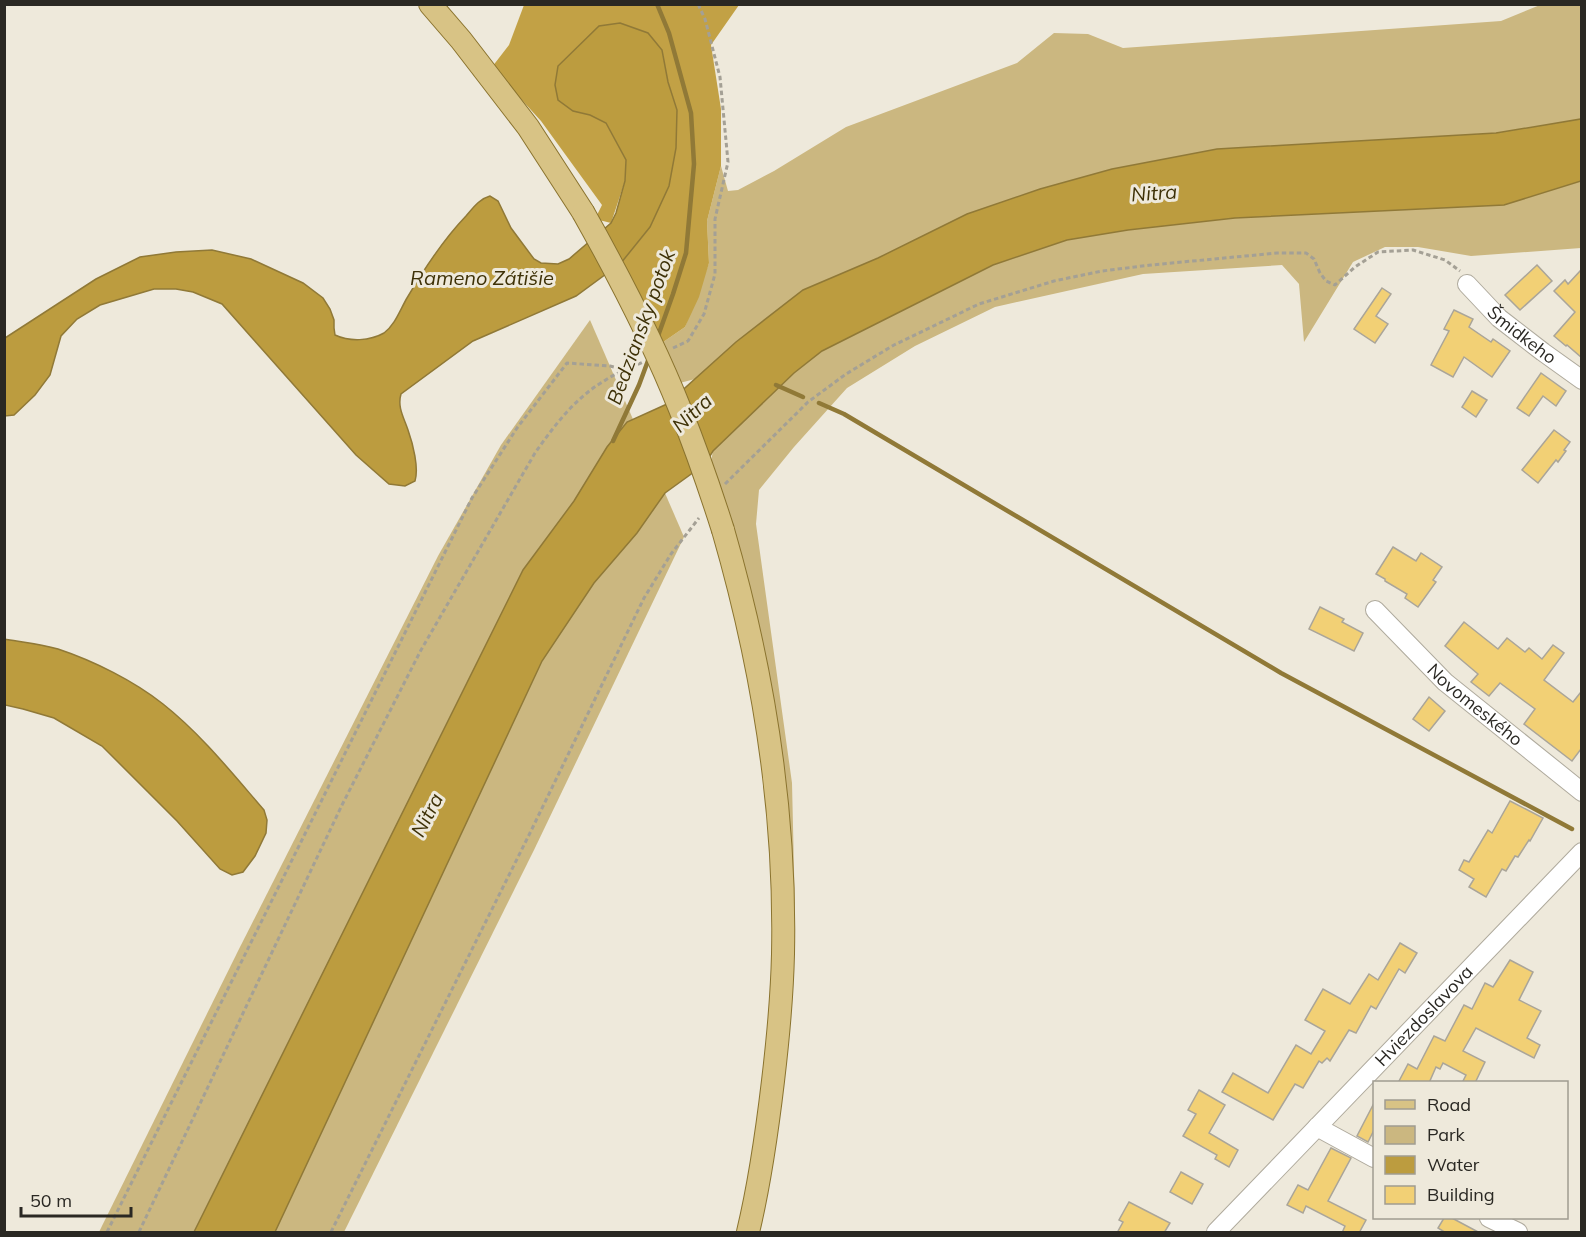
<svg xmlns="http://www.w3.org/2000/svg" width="1586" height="1237" font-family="Mulish,sans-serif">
	<rect width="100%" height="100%" fill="#eee9db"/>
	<g fill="#cbb780">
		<polygon points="1540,5 1581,5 1581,119 1496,133 1217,149 1112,169 1042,189 803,290 736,342 695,379 676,384 656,347 685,327 709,263 707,221 721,166 728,191 738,190 774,171 846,127 1017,63 1054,33 1088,34 1123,48 1501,21"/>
		<polygon points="1581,181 1581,248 1471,256 1418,247 1385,247 1353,262 1304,342 1299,284 1282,265 1143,274 995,307 915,346 847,388 794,447 759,490 756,524 792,783 795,913 785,812 709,471 713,451 794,373 822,351 993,265 1067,240 1128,230 1235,218 1504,205"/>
		<polygon points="590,320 684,537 534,850 344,1232 99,1232 239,949 438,556 501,445"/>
	</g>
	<polygon fill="#c2a145" points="524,5 739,5 711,45 721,109 721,166 707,221 709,263 699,297 685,327 656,347 621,263 648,230 677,110 668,82 662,50 648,33 620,23 600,26 558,66 573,111 590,115 606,123 626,160 625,181 611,223 595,219 602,205 541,121 492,67 509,45"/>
	<g fill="#bc9c3f" stroke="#907937" stroke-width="1.5">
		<path d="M620 23 648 33 662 50 668 82 677 110 676 148 669 186 650 227 621 263 576 296 473 341 401 394C397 407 404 418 408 430 413 444 419 468 415 481L405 486 389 484 356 455 222 304 193 292 176 289H154L100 305 77 319 61 336 50 375 35 395 14 415 5 416V338L96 279 140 257 176 252 212 250 251 259 303 283 323 298 330 309 334 320V328L335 335C350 342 370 341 384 333 395 325 400 310 407 298 424 269 442 241 466 216 473 208 479 199 490 196L498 201 511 228 534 259 541 263 558 264 569 259 611 223 616 213 625 181 626 160 606 123 590 115 573 111 558 100 555 85 558 66 599 26Z"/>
		<polygon points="1581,119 1581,181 1504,205 1235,218 1128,230 1067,240 993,265 822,351 794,373 713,451 705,464 665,493 637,533 594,583 542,661 275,1232 194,1232 523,570 574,501 607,447 627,422 667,404 736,342 803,290 878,258 967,214 1040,189 1112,169 1217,149 1496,133"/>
		<path d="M4 639C22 642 41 644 58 649 94 661 134 681 163 704 201 734 232 773 264 810L267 820 266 833 255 856 243 872 232 875 220 869 177 821 102 746 54 718 23 709 5 705Z"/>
	</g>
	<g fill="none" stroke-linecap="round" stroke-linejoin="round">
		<g stroke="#907937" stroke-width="4.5">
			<polyline points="657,4 669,33 691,113 694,164 686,253 673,294 658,336"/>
			<polyline points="776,385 803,397"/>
			<polyline points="819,403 844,414 1281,673 1572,829"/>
			<polyline points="613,441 639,385 649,358"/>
		</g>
	</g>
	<g fill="#f2d075" stroke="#aaa599" stroke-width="1.5">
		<polygon points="1537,265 1552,281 1520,310 1505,295"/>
		<polygon points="1581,270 1581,357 1567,345 1566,346 1554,336 1575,312 1554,291 1565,280 1568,284"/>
		<polygon points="1382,288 1391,294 1376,316 1388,324 1375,343 1354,329"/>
		<polygon points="1454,310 1473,319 1469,327 1491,342 1493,339 1510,351 1492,377 1464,357 1453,377 1431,365 1449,331 1444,329"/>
		<polygon points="1541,373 1566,391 1556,406 1543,396 1529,416 1517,408"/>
		<polygon points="1472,391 1487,400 1476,417 1462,407"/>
		<polygon points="1554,430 1570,442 1564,450 1566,451 1558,462 1556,460 1538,483 1522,470"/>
		<polygon points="1393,547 1416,561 1421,553 1442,567 1433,580 1436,582 1418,607 1405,598 1407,594 1385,581 1385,579 1376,574"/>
		<polygon points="1320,607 1344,619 1342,622 1363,633 1354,651 1309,629"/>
		<polygon points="1464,622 1498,649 1507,638 1525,652 1529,648 1542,659 1553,645 1564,653 1544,680 1573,702 1581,692 1581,749 1572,761 1524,724 1535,709 1500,683 1489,696 1471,682 1478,674 1445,646"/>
		<polygon points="1429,697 1445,711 1429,731 1413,719"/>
		<polygon points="1510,801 1543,818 1530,841 1529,840 1518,857 1515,856 1506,871 1502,869 1486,897 1469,887 1474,879 1459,870 1464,860 1469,862 1488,830 1492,833"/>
		<polygon points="1400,943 1417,953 1405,973 1399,969 1376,1009 1371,1006 1356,1033 1349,1030 1330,1061 1327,1058 1322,1063 1319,1061 1303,1088 1295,1084 1273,1120 1222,1092 1233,1073 1268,1093 1296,1045 1311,1054 1325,1031 1305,1020 1323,989 1350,1004 1369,974 1378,980"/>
		<polygon points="1510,960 1533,972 1519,1000 1541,1011 1527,1038 1540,1045 1534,1058 1476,1028 1463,1051 1485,1062 1475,1083 1462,1083 1466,1075 1443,1063 1440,1069 1436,1067 1429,1083 1398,1083 1408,1064 1417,1069 1434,1036 1445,1041 1464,1005 1472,1009 1485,983 1493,987"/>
		<polygon points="1199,1090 1225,1105 1209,1133 1238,1150 1229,1167 1215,1159 1217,1155 1183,1136 1196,1114 1188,1110"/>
		<polygon points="1374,1103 1374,1130 1368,1142 1357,1136"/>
		<polygon points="1331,1148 1351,1158 1328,1201 1366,1220 1359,1233 1342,1233 1345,1226 1306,1206 1303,1213 1287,1205 1298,1185 1308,1190"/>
		<polygon points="1181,1172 1203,1184 1192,1204 1170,1192"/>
		<polygon points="1129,1202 1170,1223 1164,1233 1117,1233 1123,1222 1119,1220"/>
		<polygon points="1444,1218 1452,1218 1480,1233 1446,1233 1438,1228"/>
	</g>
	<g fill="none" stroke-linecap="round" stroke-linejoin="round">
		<g stroke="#afaa9d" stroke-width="20">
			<g id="minor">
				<path id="s1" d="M1467 284 1499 318 1543 352 1582 380"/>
				<path id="s2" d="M1375 610 1445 682 1582 792"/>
				<polyline points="1317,1127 1374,1158"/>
				<polyline points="1489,1218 1518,1232"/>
				<path id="s3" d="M1216 1232 1582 852"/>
			</g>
		</g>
		<g stroke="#8a732e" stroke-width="24">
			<g id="major">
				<polyline points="430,4 461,40 528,127 583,212"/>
				<path d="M723 530C763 668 786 811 783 954 782 997 778 1039 773 1081 767 1132 760 1182 748 1232"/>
			</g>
		</g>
		<g stroke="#a4a095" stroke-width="3" stroke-dasharray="4.5 3" stroke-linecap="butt">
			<polyline points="673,348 688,341 704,314 715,274 715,219 728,162 720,77 705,19 698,4"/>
			<polyline points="725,484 808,402 846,374 894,345 979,304 1054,281 1102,271 1151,265 1277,253 1306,253 1314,259 1320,273 1326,281 1335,285 1355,267 1378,252 1413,250 1445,260 1460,271"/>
			<polyline points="107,1232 472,498 517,428 567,363 610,366 626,370"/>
			<path d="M139 1232 342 805 421 650 535 453C554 426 575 398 604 381 616 373 630 368 643 362"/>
			<polyline points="331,1232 529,835 644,598 671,554 699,518"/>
		</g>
		<use href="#minor" stroke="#fff" stroke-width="18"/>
		<use href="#major" stroke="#d8c385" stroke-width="22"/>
		<g stroke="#8a732e" stroke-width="24" stroke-linecap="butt">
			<path id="major-bridge" d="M583 212C619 276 653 341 680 409 696 449 710 489 723 530"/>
		</g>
		<use href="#major-bridge" stroke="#d8c385" stroke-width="22"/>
	</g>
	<g text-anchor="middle" stroke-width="6" stroke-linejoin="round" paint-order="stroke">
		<g font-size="18" fill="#2a2823" stroke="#eee9db">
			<text dy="6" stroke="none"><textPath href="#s1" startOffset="75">Šmidkeho</textPath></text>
			<text dy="6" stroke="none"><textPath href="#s2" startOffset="138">Novomeského</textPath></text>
			<text dy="6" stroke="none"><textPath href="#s3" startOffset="300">Hviezdoslavova</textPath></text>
		</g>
		<g font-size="20" font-style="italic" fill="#3e3107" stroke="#eee9db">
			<text transform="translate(1154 193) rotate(-4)" y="7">Nitra</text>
			<text x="482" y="285">Rameno Zátišie</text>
			<text transform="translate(641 327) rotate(-70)" y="7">Bedziansky potok</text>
			<text transform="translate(692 413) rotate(-43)" y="7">Nitra</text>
			<text transform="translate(427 815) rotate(-63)" y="7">Nitra</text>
		</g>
	</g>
	<rect width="1586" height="1237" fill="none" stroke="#2a2823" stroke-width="12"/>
	<rect x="1373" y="1081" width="195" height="138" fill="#eee9db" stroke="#a09c91" stroke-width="1.5"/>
	<rect x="1385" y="1100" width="30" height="9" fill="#d8c385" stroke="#a09c91" stroke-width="1.5"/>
	<text x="1427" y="1111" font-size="18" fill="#2a2823">Road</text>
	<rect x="1385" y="1126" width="30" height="18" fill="#cbb780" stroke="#a09c91" stroke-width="1.5"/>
	<text x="1427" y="1141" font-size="18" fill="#2a2823">Park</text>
	<rect x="1385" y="1156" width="30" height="18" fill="#bc9c3f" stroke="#a09c91" stroke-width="1.5"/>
	<text x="1427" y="1171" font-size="18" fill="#2a2823">Water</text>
	<rect x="1385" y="1186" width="30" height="18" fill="#f2d075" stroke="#a09c91" stroke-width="1.5"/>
	<text x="1427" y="1201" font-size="18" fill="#2a2823">Building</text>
	<path d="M21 1207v9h110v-9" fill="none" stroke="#2a2823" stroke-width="3"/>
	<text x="30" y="1207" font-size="18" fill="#2a2823" stroke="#eee9db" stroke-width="4.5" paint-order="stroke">50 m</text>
</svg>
